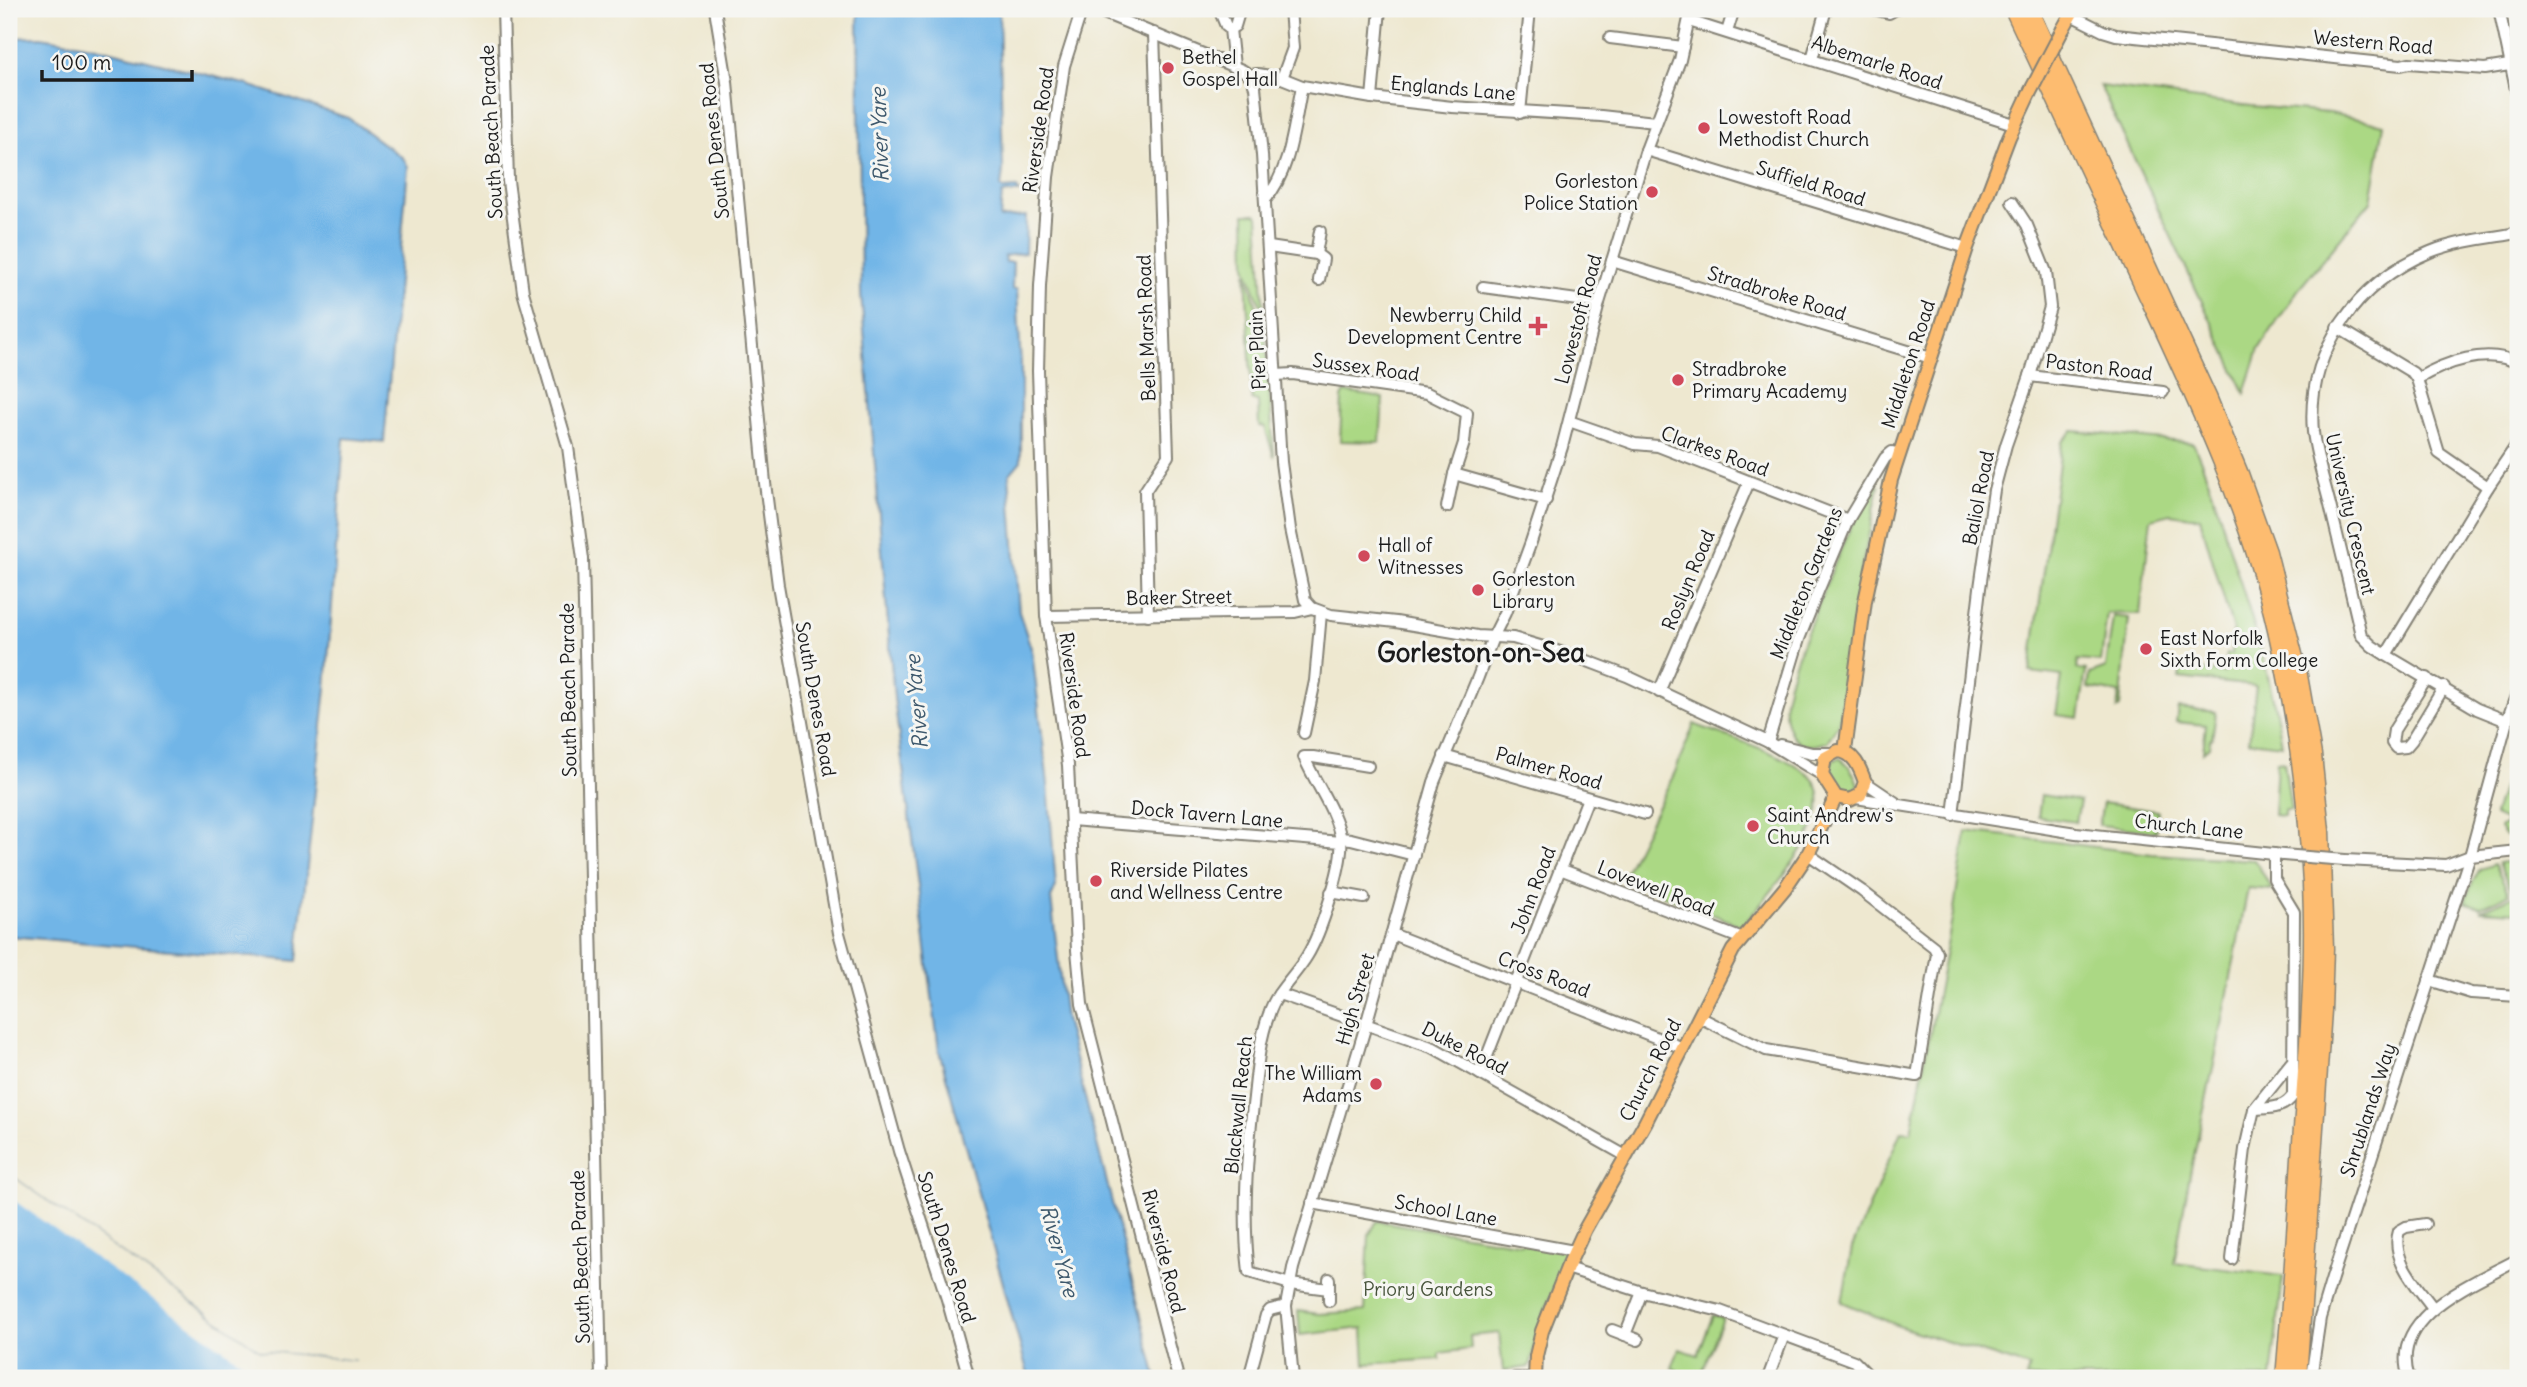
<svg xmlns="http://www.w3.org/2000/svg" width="2527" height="1387" font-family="Delius,sans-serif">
	<rect width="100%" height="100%" fill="#f6f6f2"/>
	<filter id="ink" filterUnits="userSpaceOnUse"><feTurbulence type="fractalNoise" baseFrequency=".0143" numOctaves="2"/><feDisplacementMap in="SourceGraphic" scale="14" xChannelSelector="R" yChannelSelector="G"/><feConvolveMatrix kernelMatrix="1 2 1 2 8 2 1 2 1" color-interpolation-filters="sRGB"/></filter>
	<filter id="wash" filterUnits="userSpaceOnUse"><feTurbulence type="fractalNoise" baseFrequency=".00686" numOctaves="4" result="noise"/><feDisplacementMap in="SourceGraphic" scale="28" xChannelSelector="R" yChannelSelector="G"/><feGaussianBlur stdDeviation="1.57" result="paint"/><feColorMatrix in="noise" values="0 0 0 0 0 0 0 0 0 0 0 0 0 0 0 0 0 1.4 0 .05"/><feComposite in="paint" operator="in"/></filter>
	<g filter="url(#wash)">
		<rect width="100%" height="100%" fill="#eee8d0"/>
		<g fill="#abd884" stroke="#647a50" stroke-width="2">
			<polygon points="2100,86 2251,106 2329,113 2384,124 2371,201 2298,290 2259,349 2245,393"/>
			<polygon points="1245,214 1256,214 1258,216 1264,315 1246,266"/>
			<polygon points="1246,272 1263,328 1265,328 1274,457 1265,427 1259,426 1258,401 1252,400"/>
			<polygon points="1345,392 1383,398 1380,442 1340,441 1342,398"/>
			<path d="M2073 431 2193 443C2210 479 2221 519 2232 556 2252 618 2272 680 2282 745L2249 741 2256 686 2179 678 2181 668 2224 673 2227 654H2232L2233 630 2200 518 2170 514 2151 519 2140 614 2107 613 2101 662 2078 660 2077 669 2086 670 2079 718 2056 715 2062 676 2030 672 2062 442Z"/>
			<path d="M1871 484 1879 486 1856 595 1839 723 1827 742C1820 744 1813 747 1806 745 1787 741 1782 711 1786 695 1792 667 1804 639 1815 613 1832 569 1850 526 1871 484Z"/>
			<polygon points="2113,616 2129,618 2120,707 2117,709 2119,693 2088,688 2090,674 2106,668"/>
			<polygon points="2178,708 2216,712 2212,739 2210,739 2209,747 2203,752 2206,725 2176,722"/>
			<path d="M1694 724C1726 737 1786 753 1810 776 1847 811 1765 899 1742 926L1622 879 1675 772Z"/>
			<polygon points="2518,735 2518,837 2505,836 2499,828 2500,826 2504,826 2505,820 2494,815"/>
			<path d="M1839 758C1848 762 1855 775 1858 784L1852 793H1841L1828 770 1832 761Z"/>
			<polygon points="2277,761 2284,762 2291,810 2284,810 2284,816 2274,815"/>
			<polygon points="2041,795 2080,801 2076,822 2038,817"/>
			<polygon points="2103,803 2158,811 2156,832 2099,825"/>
			<path d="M1966 831 2152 854 2254 860C2262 870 2266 880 2273 890L2248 888 2218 1045 2190 1174 2174 1263 2283 1276 2271 1378H2026L2029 1367 1901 1327 1842 1302 1852 1248 1901 1131 1911 1132 1954 909Z"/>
			<polygon points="2505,862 2518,864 2518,890 2513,893 2498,863"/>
			<path d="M2494 864 2509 894 2480 907 2465 902C2469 889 2473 880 2480 869Z"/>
			<polygon points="2518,894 2518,912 2480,910"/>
			<polygon points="1377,1221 1568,1251 1536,1335 1531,1363 1528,1367 1503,1371 1499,1333 1470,1336 1471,1349 1440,1353 1440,1359 1365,1364 1363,1328 1300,1335 1298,1311 1319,1314 1365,1311 1369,1235"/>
			<polygon points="1713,1315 1723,1318 1700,1378 1674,1378 1677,1370 1672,1368 1679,1349 1698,1355"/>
		</g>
		<g fill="#71b5e7" stroke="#466882" stroke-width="2">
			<polygon points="858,9 999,9 1003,170 1001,187 1003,189 1017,188 1019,192 1002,194 1000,218 1026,216 1025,253 1004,256 1005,262 1013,262 1012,289 1017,289 1021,367 1021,461 1009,475 1019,612 1032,651 1048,784 1056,887 1051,898 1065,1019 1157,1378 1029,1378 939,1051 894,698 861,294"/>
			<polygon points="41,37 92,46 248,85 348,118 403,158 408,167 384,442 344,438 326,688 297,961 9,936 9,38"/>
			<polygon points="9,1174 260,1351 355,1361 355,1378 9,1378"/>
		</g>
		<polygon fill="#eee8d0" points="9,1174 260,1351 358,1361 359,1378 267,1378 267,1374 254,1371 9,1197"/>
	</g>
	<g filter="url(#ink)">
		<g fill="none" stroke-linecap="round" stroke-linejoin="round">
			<g stroke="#858276" stroke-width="14">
				<g id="minor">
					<polyline points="503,9 508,181 523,292 568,447 583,559 601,1378"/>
					<polyline points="715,9 727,82 765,483 778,585 839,933 899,1151 947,1299 969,1378"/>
					<polyline points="1082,9 1064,66 1048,177 1040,286 1038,371 1046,616 1068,765 1077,950 1082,1004 1178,1378"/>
					<polyline points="1094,9 1242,70 1250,75"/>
					<polyline points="1219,9 1226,26 1230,29 1234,66"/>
					<polyline points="1873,9 1889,13 1896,9"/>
					<polyline points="2499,9 2518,99"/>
					<polyline points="2071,15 2103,31 2116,35 2401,65 2409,63 2485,69 2509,65"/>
					<polyline points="1689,21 2014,124"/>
					<polyline points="1230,29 1235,26 1240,9"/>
					<polyline points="1727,32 1734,9"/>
					<polyline points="1610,38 1683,47"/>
					<polyline points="1812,59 1826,9"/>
					<polyline points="1250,75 1255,87 1262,155 1281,462 1290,529 1305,600 1312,608 1331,615 1396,622 1477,636 1513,638 1577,657 1627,676 1768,742 1822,775"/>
					<polyline points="1250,75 1258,74 1282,78 1302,86 1372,98 1452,107 1601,116 1655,122"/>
					<polyline points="1282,78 1293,48 1290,9"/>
					<polyline points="1372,98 1380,9"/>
					<polyline points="1520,113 1530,9"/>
					<polyline points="1646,150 1967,248"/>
					<path d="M1265 200C1291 171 1294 124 1302 86"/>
					<polyline points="1269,247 1316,254 1323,259 1319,280"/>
					<polyline points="1316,254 1320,231"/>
					<polyline points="1612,261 1931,358"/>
					<polyline points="1483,287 1599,303"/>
					<polyline points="2337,327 2413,373 2417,379 2439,453 2488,487"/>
					<polyline points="1276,375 1293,374 1427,393 1467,413 1464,443 1454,474 1546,500"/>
					<polyline points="2030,376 2163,392"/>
					<path d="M2417 379C2446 362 2486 347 2518 363"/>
					<polyline points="1569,421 1635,444 1658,446 1848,520"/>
					<polyline points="1447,507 1454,474"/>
					<polyline points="1148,615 1145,491 1168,456 1154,33"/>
					<polyline points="1046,616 1295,612 1312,608"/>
					<polyline points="2386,655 2488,487 2518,443"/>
					<polyline points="2427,678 2394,730 2392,743 2396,748 2406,747 2412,740 2444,687"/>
					<polyline points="1659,692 1749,482"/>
					<path d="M2507 721 2477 709 2386 655 2372 646 2361 635C2351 591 2340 548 2330 505 2324 481 2316 456 2313 432 2306 351 2357 282 2430 252 2457 241 2489 238 2518 233"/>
					<polyline points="1304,733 1315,681 1321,613"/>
					<polyline points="1768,742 1799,639 1819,589 1848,520 1885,458 1892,452 1898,454"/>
					<polyline points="1780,745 1812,753 1831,753"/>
					<polyline points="1444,756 1645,814"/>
					<polyline points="1865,782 1896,803"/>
					<polyline points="1856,798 2076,833 2283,855"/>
					<polyline points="1953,815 1980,588 1994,490 2006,445 2030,376 2050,307 2046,272 2027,225 2012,202"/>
					<polyline points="1071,820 1341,842"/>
					<polyline points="1340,838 1351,839 1414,855"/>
					<path d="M2274 854V879L2294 912 2293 1095C2285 1109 2268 1108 2254 1109L2291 1063"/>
					<polyline points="2345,860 2446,865 2470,856 2518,851"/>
					<polyline points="1560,869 1740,938"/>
					<polyline points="1331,892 1364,898"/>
					<polyline points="1392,934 1683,1048"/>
					<polyline points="2429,980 2471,993 2518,996"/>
					<polyline points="1279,994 1434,1048 1626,1156"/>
					<polyline points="1699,1017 1766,1050 1917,1076 1937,953 1934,947 1862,891 1808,854"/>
					<polyline points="1480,1074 1588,798"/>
					<polyline points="1312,1203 1574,1251"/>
					<path d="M2425 1224 2406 1227 2399 1231C2390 1259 2418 1287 2433 1308"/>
					<polyline points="2232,1259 2245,1149 2254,1109"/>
					<polyline points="1567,1268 1642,1292 1720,1311 1854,1361 1871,1378"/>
					<path d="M1329 1289 1290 1284 1249 1272C1242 1214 1247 1155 1254 1097 1257 1069 1259 1041 1269 1014 1276 991 1295 976 1307 956 1320 935 1344 864 1341 840 1336 810 1316 785 1304 757H1313L1368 766"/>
					<polyline points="1329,1301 1329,1279"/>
					<polyline points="1612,1330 1625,1335"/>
					<polyline points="1638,1340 1625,1335 1642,1292"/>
					<polyline points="1249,1378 1266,1315 1270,1310 1286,1306"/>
					<polyline points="1293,1378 1286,1306 1293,1268 1366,1025 1434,782 1478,677 1493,637 1505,613 1531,542 1562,447 1599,303 1646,150 1680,60 1691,9"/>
					<polyline points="1515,1378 1535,1378"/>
					<polyline points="1768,1378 1784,1335"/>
					<polyline points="2311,1378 2320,1318 2332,1278 2470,856 2507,721 2518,690"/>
					<path d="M2409 1378C2387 1315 2477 1282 2518 1259"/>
				</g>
			</g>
			<g stroke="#858276" stroke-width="16">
				<g id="major">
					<polyline points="2063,29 2074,9"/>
					<path d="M1838 751C1854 752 1860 768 1865 782L1860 795 1850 800 1836 797 1822 775 1825 758Z"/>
					<polyline points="1845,751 1865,601 1891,480 1967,248 2009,137 2029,94"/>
					<polyline points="1535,1378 1536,1356 1542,1331 1567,1268 1585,1229 1645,1123 1733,950 1785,888 1808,854 1836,797"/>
				</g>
			</g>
			<g stroke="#858276" stroke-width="19">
				<g id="highway">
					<path d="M2013 9C2057 104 2102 199 2147 295 2197 402 2249 512 2276 629 2295 712 2307 798 2311 884 2315 970 2307 1057 2301 1142 2296 1221 2291 1300 2284 1378"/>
					<polyline points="2029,9 2208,397 2240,474 2268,552 2298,670 2313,755 2321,831 2325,948 2323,1010 2298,1378"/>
				</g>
			</g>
			<use href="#minor" stroke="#fff" stroke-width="10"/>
			<use href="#major" stroke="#fdbc70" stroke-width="12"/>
			<use href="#highway" stroke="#fdbc70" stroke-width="16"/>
			<g stroke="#858276" stroke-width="14" stroke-linecap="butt">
				<polyline id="minor-bridge" points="2283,855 2345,860"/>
			</g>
			<g stroke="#858276" stroke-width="16" stroke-linecap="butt">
				<polyline id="major-bridge" points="2029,94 2063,29"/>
			</g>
			<use href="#minor-bridge" stroke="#fff" stroke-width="10"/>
			<use href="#major-bridge" stroke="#fdbc70" stroke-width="12"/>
		</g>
	</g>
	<g fill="#d1495b" stroke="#f6f6f2" stroke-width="2.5">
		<circle cx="1168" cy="68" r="7"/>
		<circle cx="1704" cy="128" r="7"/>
		<circle cx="1652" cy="192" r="7"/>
		<path d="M1534.5 315.5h7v7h7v7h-7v7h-7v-7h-7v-7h7z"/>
		<circle cx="1678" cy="380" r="7"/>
		<circle cx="1364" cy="556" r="7"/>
		<circle cx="1478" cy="590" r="7"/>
		<circle cx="2146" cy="649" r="7"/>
		<circle cx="1753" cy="826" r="7"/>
		<circle cx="1096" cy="881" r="7"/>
		<circle cx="1376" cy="1084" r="7"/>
	</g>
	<g text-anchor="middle" stroke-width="6" stroke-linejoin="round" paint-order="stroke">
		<g font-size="19" fill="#1c1c1c" stroke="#f6f6f2">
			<text transform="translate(2373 42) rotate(5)" y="7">Western Road</text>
			<text transform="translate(1877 62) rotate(18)" y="7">Albemarle Road</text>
			<text transform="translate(1453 88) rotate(5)" y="7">Englands Lane</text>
			<text transform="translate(1038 130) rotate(-82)" y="7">Riverside Road</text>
			<text transform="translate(491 132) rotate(-93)" y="7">South Beach Parade</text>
			<text transform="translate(714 141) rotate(-96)" y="7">South Denes Road</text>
			<text transform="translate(1811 183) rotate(17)" y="7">Suffield Road</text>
			<text transform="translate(1777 293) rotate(17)" y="7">Stradbroke Road</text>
			<text transform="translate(1578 319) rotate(-75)" y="7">Lowestoft Road</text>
			<text transform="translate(1146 328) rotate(-92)" y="7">Bells Marsh Road</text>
			<text transform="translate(1257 350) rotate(-93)" y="7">Pier Plain</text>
			<text transform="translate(1908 364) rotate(-72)" y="7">Middleton Road</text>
			<text transform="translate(1366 367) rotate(8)" y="7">Sussex Road</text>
			<text transform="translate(2099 367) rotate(7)" y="7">Paston Road</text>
			<text transform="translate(1715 451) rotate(20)" y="7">Clarkes Road</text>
			<text transform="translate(1978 498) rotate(-79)" y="7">Baliol Road</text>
			<text transform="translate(2351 514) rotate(77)" y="7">University Crescent</text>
			<text transform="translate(1688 580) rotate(-67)" y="7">Roslyn Road</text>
			<text transform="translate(1806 583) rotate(-68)" y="7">Middleton Gardens</text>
			<text transform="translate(1179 597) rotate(-1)" y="7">Baker Street</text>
			<text transform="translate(568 690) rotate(-91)" y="7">South Beach Parade</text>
			<text transform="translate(1075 695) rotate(82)" y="7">Riverside Road</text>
			<text transform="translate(816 699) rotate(80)" y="7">South Denes Road</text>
			<text transform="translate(1549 768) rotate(16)" y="7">Palmer Road</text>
			<text transform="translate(1207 814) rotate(5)" y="7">Dock Tavern Lane</text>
			<text transform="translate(2189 826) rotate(6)" y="7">Church Lane</text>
			<text transform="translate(1656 888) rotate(21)" y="7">Lovewell Road</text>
			<text transform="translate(1533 890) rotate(-69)" y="7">John Road</text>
			<text transform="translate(1544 974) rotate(21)" y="7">Cross Road</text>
			<text transform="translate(1355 999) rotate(-74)" y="7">High Street</text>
			<text transform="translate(1465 1048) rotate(27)" y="7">Duke Road</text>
			<text transform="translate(1650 1070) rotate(-63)" y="7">Church Road</text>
			<text transform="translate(1238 1105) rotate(-84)" y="7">Blackwall Reach</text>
			<text transform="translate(2368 1110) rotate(-72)" y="7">Shrublands Way</text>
			<text transform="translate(1446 1210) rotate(10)" y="7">School Lane</text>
			<text transform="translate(947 1247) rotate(73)" y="7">South Denes Road</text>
			<text transform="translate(1164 1251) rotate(76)" y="7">Riverside Road</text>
			<text transform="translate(580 1257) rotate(-92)" y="7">South Beach Parade</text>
		</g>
		<g font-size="19" fill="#1c1c1c" stroke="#f6f6f2" text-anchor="start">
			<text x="1182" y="64">Bethel<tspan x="1182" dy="22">Gospel Hall</tspan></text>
			<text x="1718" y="124">Lowestoft Road<tspan x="1718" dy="22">Methodist Church</tspan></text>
			<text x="1638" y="188" text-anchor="end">Gorleston<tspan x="1638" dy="22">Police Station</tspan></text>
			<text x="1522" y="322" text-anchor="end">Newberry Child<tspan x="1522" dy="22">Development Centre</tspan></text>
			<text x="1692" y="376">Stradbroke<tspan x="1692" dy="22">Primary Academy</tspan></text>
			<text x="1378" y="552">Hall of<tspan x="1378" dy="22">Witnesses</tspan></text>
			<text x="1492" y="586">Gorleston<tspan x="1492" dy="22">Library</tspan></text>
			<text x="2160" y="645">East Norfolk<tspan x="2160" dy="22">Sixth Form College</tspan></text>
			<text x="1767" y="822">Saint Andrew's<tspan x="1767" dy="22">Church</tspan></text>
			<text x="1110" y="877">Riverside Pilates<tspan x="1110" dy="22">and Wellness Centre</tspan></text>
			<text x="1362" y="1080" text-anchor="end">The William<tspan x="1362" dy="22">Adams</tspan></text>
		</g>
		<g font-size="19" fill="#47543b" stroke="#f6f6f2">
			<text x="1428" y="1296">Priory Gardens</text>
		</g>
		<g font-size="21" font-style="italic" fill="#3e596d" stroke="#f6f6f2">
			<text transform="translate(880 135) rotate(-92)" y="7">River Yare</text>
			<text transform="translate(917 702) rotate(-95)" y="7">River Yare</text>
			<text transform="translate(1059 1251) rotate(75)" y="7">River Yare</text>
		</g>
		<g font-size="26" font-weight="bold" fill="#1c1c1c" stroke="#f6f6f2">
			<text x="1481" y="662">Gorleston-on-Sea</text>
		</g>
	</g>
	<rect width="2527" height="1387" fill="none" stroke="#f6f6f2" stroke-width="35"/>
	<path d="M42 70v10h150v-10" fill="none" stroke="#1c1c1c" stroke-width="3.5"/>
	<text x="52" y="70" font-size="21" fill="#1c1c1c" stroke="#f6f6f2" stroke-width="5" paint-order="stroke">100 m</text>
</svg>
